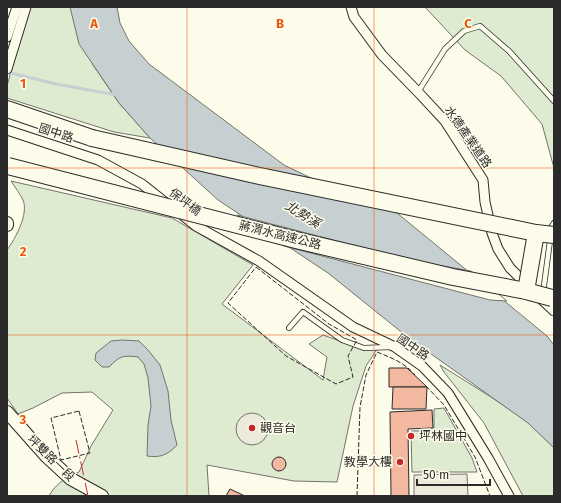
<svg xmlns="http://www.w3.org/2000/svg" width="561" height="503" font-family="'Fira Sans','Noto Sans TC',sans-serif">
	<rect width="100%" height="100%" fill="#fdfbea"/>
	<g fill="#deebd1" stroke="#74746e">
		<polygon points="29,7 70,7 93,65 119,103 150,138 114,132 7,98 7,86"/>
		<polygon points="425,7 554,7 554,168 542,124 501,76 465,50"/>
		<path d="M11 181 172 218 253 265 222 304 323 380 327 357 309 344 323 335 354 346H379L366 366 353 406 337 482 294 481 207 465 209 496H49C56 483 66 478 79 472L91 446 113 410 92 392 62 393 33 408 18 414 7 398V250C15 239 29 214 23 200 20 194 15 187 11 181Z"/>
		<polygon points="440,365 491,397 529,423 554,448 554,496 523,496 484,423 444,372"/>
		<polygon points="444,408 472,458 477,472 412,472 411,431 434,431 434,409"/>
	</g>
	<g fill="#eceadb" stroke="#74746e">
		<circle cx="252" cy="429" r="16"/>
		<polygon points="467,474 468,496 414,496 414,475"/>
	</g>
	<g fill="#c7d0d0" stroke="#74746e">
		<polygon points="70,7 117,7 120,23 129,41 149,64 284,165 342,193 397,213 547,336 554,345 554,448 528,423 410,339 328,273 218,200 150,138 119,103 79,44"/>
		<path d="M122 340 139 341 148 350 160 365 168 391 171 420 177 445C168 455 160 458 147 456L148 425 151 406 148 378 144 364 138 357C122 355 120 356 109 367H102L95 360 96 353 111 341Z"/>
	</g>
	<polygon fill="#fdfbea" stroke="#74746e" points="237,215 414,261 471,271 507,301 490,300 284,246"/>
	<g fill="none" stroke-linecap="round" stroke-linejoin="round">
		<polyline stroke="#c7d0d0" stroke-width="3" points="7,72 56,84 117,95"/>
	</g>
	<g fill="#f2b8a0" stroke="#2b2b2b">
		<polygon points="389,368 407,368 427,387 389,387"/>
		<polygon points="393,387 427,387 426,409 392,409"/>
		<polygon points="432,410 433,428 408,429 409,496 391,496 390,412"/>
		<circle cx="279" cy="464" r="7"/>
		<polygon points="230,489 245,496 226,496"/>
	</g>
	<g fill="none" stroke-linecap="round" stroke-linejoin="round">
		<g stroke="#2b2b2b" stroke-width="6">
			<g id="lane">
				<polyline points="418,92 445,49 464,31 480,26 509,51 554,101"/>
				<polyline points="543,293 552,226 554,223"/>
				<polyline points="289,328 303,312 342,340 364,348 391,347"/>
			</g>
		</g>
		<g stroke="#2b2b2b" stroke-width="11">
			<g id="street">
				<polyline points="351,7 354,17 382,55 418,92 445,121 483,180 485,202 492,233 498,249 510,268 529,287"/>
				<polyline points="7,37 17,7"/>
				<polyline points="7,69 26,7"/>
				<polyline points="7,130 98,160 142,184 166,203"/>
				<polyline points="181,214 196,226 259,261 353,327 395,347 422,366 448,393 488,458 509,496"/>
				<polyline points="539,297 554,311"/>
			</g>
		</g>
		<g stroke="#2b2b2b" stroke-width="14">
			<g id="secondary">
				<polyline points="7,223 7,225"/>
				<polyline points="7,412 46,456 71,479 102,496"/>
			</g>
		</g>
		<g stroke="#2b2b2b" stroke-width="18">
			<polyline id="highway" points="7,109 92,138"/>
		</g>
		<use href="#lane" stroke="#fdfbea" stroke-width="4.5"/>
		<use href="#street" stroke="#fdfbea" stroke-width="9"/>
		<use href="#secondary" stroke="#fdfbea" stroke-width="12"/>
		<use href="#highway" stroke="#fdfbea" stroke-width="16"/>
		<g stroke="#2b2b2b" stroke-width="18" stroke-linecap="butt">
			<g id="highway-bridge">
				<polyline points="92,138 255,175 536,233 554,235"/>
				<polyline points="8,166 300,241 453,277 526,291 552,298"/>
				<polyline points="526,291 536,233"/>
			</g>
		</g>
		<use href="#highway-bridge" stroke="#fdfbea" stroke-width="16"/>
		<g stroke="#2b2b2b" stroke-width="1" stroke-dasharray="5 2" stroke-linecap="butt">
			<polygon points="256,267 329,324 357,340 348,356 353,377 336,384 286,356 228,303"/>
			<polyline points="426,386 444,405 475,457 490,496"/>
			<polygon points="79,411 90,453 61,460 51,418"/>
			<path d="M357 496 360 407 366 375 377 352C392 358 405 363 415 375"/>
		</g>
		<polyline stroke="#c62828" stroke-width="1" stroke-dasharray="14 3 2 3" stroke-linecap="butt" points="76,440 88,496"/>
	</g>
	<path fill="none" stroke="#e8590c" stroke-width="1" stroke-opacity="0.55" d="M187 7V496M374 7V496M7 168H554M7 335H554"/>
	<g fill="#c62828" stroke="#fdfbea" stroke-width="1.5">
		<circle cx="252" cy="428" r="4"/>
		<circle cx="411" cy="436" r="4"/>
		<circle cx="400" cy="462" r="4"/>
	</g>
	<g text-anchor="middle" stroke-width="3" stroke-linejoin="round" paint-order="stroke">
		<g font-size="12" fill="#2b2b2b" stroke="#fdfbea">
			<text transform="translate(56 133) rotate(18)" y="4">國中路</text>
			<text transform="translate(468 137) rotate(55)" y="4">水德產業道路</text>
			<text transform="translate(185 202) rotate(37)" y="4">保坪橋</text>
			<text transform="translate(280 235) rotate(14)" y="4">蔣渭水高速公路</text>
			<text transform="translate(413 347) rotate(34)" y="4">國中路</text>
			<text transform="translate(51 458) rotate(44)" y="4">坪雙路一段</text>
		</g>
		<g font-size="12" fill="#2b2b2b" stroke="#fdfbea" text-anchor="start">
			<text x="260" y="432">觀音台</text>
			<text x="419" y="440">坪林國中</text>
			<text x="392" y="466" text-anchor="end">教學大樓</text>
		</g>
		<g font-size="13" font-style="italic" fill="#2b2b2b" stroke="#fdfbea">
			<text transform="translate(303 214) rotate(32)" y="5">北勢溪</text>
		</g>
	</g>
	<g font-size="13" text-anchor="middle" font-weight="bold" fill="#e8590c" stroke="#fdfbea" stroke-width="3" stroke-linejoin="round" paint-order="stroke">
		<text x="94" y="28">A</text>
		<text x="280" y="28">B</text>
		<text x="468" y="28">C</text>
		<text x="23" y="88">1</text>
		<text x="23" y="256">2</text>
		<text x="23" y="424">3</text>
	</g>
	<rect width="561" height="503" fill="none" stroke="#2b2b2b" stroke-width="16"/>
	<path d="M417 479v6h73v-6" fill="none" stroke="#2b2b2b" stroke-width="2"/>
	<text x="423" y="479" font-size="12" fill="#2b2b2b" stroke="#fdfbea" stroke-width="3" paint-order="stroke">50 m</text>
</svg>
